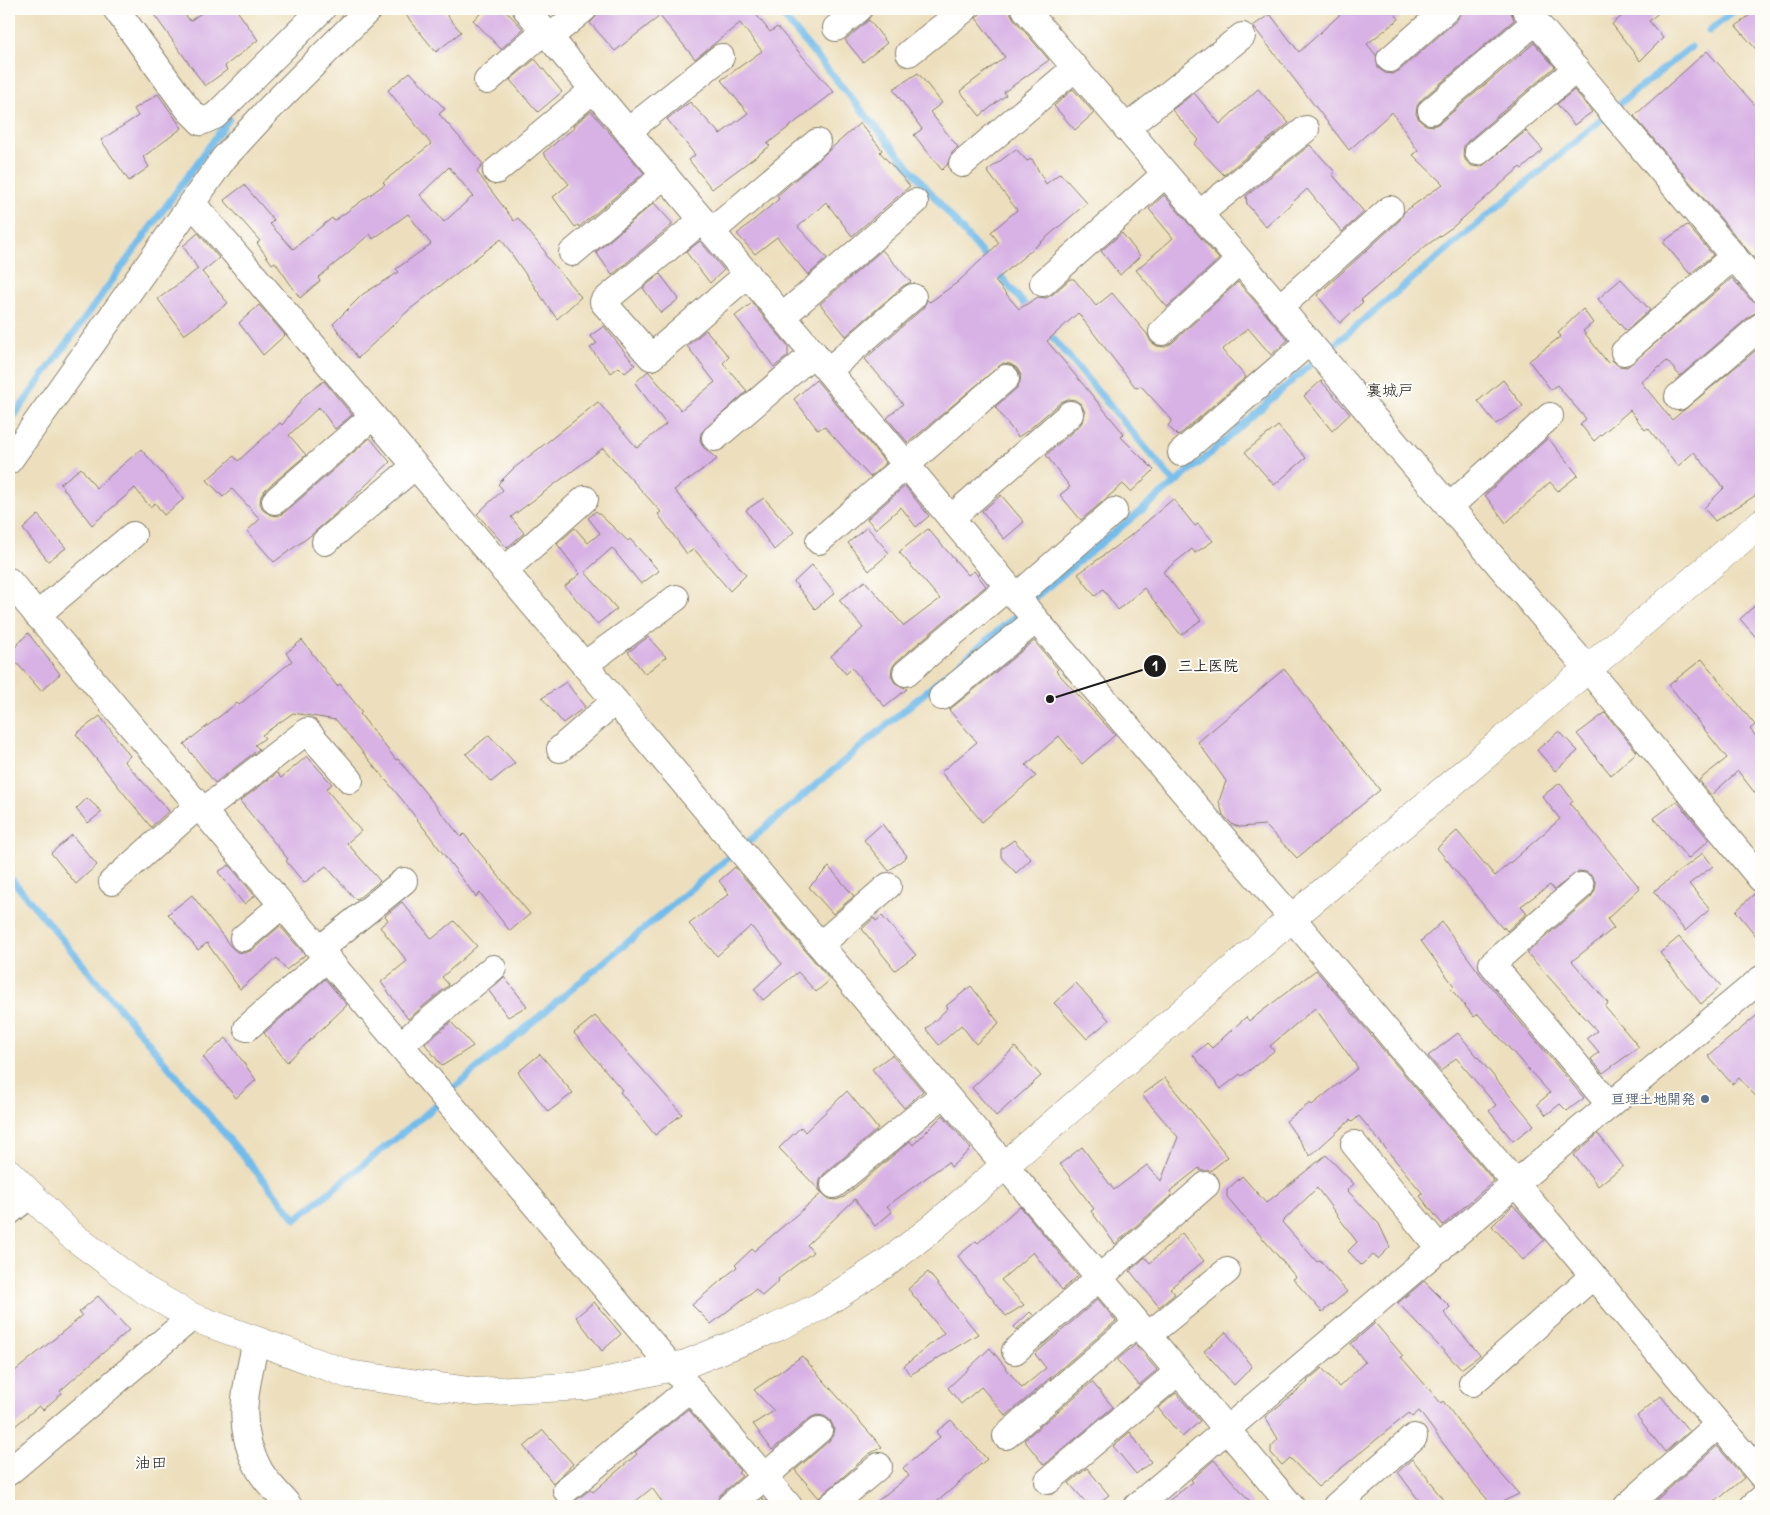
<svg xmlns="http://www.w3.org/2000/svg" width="1770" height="1515" font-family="'Patrick Hand','Klee One',sans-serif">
	<rect width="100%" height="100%" fill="#fdfcf7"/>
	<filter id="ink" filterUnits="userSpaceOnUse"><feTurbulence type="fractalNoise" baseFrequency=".02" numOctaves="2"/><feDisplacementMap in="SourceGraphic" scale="10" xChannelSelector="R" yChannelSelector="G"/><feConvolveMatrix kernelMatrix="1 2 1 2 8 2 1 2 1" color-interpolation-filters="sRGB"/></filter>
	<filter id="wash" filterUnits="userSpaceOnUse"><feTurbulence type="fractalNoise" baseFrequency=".0096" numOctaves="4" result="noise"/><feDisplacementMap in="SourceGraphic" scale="20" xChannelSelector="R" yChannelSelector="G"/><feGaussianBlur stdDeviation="1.12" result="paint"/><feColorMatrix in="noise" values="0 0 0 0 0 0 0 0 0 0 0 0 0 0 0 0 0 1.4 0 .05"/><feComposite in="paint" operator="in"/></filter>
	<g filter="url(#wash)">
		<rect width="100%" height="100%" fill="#eddfbd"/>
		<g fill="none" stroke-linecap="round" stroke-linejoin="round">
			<g stroke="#72bceb" stroke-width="7">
				<polyline points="777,9 1030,311"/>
				<polyline points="1709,31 1736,9"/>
				<polyline points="1618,105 1691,47"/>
				<polyline points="1047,331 1175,483"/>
				<polyline points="1328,350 1602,119"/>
				<polyline points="9,423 229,119"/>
				<polyline points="1034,598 1203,460 1312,363"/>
				<polyline points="747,843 1017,615"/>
				<polyline points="9,876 296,1219 437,1105"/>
				<polyline points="449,1092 727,859"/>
			</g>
		</g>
		<g id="blocks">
			<g fill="#d8b2e5" fill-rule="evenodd">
				<polygon points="150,9 181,9 190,21 207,9 236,9 258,40 225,66 227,70 205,86"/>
				<polygon points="401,9 442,9 461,32 436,52"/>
				<polygon points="486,9 504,9 523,29 501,49 473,20"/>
				<polygon points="603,9 758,9 754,12 770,32 777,27 834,92 767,144 770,146 712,189 689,160 695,155 667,119 690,102 720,134 748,113 721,80 762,51 740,23 695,59 660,16 615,51 590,23"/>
				<polygon points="985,9 1008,9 1014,19 1049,60 1004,92 1006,95 980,116 960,91 1005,57 976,18"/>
				<polygon points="1346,9 1391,9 1399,19 1367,44 1376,55 1378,68 1385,73 1392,74 1400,70 1457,20 1462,9 1510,9 1514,20 1421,100 1417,106 1416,114 1420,121 1426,125 1434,126 1441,122 1534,43 1555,67 1468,141 1464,146 1463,154 1466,161 1472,166 1481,167 1526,131 1543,150 1522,169 1520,167 1454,226 1427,245 1361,300 1363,302 1340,323 1317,295 1400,220 1404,212 1443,184 1413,155 1418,151 1392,112 1349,150 1253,26 1270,14 1299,52"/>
				<polygon points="1631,9 1663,9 1649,21 1663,38 1640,61 1612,24"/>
				<polygon points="1757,9 1761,9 1761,55 1736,26"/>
				<polygon points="869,20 887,43 863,62 845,40"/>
				<polygon points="1707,51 1761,112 1761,266 1634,116"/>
				<polygon points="535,59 562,92 538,112 510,80"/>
				<path d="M410 72 445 109 439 114 483 164 477 172 514 221 518 218 546 253 545 255 581 297 557 319 501 239 409 310 358 358 333 324 363 294 399 272 396 269 431 244 408 214 373 239 370 234 318 278 320 281 300 298 275 262 272 264 257 243 260 241 224 200 244 185 274 220 270 224 293 249 332 218 334 221 385 184 383 182 431 144 388 90ZM449 167 473 196 444 222 420 195Z"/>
				<polygon points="918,73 942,103 930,112 958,147 952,153 947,165 942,170 914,135 922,129 893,89"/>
				<polygon points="1073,89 1094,113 1075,130 1054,106"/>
				<polygon points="1258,89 1289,123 1224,175 1194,144 1199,140 1172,110 1194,93 1220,124"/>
				<polygon points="1574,90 1592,112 1574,125 1557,104"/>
				<polygon points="158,94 182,128 143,157 149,167 129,181 101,140 138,116 134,109"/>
				<polygon points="591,111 644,173 579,227 578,225 575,227 553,197 569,184 543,153 574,128 573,126"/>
				<polygon points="860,123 882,150 880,152 910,186 852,236 826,202 798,227 827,258 808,275 777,237 755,254 737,234 779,199 777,196"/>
				<polygon points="1310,145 1335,172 1332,174 1364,212 1342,232 1307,189 1266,227 1247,204 1246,196"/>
				<polygon points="1016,149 1027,161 1032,159 1046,184 1060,173 1087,203 995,281 1019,309 1038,297 1046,298 1053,294 1070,279 1074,279 1096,306 1112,293 1147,334 1151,342 1157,346 1165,347 1172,343 1238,282 1288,340 1271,355 1248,328 1222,350 1246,377 1178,436 1168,426 1172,420 1141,386 1136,388 1078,313 1047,341 1124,434 1121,437 1154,470 1131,492 1123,484 1081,520 1060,495 1070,487 1046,455 1080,425 1084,419 1085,412 1081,404 1075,400 1068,399 1061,402 1027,431 1018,437 995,407 1016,389 1020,382 1021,375 1017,368 1010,364 1003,363 908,443 887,418 903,404 865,359 923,308 927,300 930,302 958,282 999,243 991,232 1017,210 987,171"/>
				<polygon points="1164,195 1219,259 1167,307 1136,270 1173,238 1149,209"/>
				<polygon points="654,203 673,224 612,275 596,252"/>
				<polygon points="1687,225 1713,255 1690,274 1663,242"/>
				<polygon points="198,233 219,258 202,272 228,303 184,335 158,299 198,269 183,246"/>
				<polygon points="1122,233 1140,256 1120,275 1101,251"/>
				<polygon points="700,241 724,270 710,283 686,252"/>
				<polygon points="882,250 911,282 903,286 846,336 820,304"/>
				<polygon points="660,274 679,299 661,313 643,288"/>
				<polygon points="1732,278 1750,299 1761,304 1761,311 1751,315 1680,376 1667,361 1641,382 1672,420 1761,346 1761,492 1715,521 1704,508 1724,488 1694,452 1678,466 1648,428 1645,430 1630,410 1594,441 1580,424 1586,419 1557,385 1551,390 1529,361 1561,336 1558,333 1583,309 1593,323 1583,331 1608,363 1612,360 1619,366 1627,367"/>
				<polygon points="1621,279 1650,310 1626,331 1598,299"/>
				<polygon points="752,303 788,346 788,356 774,367 735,316"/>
				<polygon points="259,305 285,335 263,355 239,323"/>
				<polygon points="604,326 635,365 625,373 619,367 611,373 590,348 597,343 590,336"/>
				<polygon points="706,330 729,357 723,363 747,391 701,433 700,440 703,447 717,459 674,490 746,575 730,591 694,549 687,554 658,514 661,512 603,448 511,517 524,533 507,548 477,514 503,490 498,484 513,469 598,402 637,448 666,424 635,383 648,371 681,410 715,382 687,346"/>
				<polygon points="816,380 886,463 870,477 824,426 818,430 794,399"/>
				<polygon points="1503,380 1523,406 1496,424 1478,401"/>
				<polygon points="324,381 352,415 335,429 319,407 289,435 306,455 265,490 261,496 260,503 263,510 271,515 278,516 285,512 370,438 390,462 343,507 310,536 274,562 247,531 260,519 232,489 223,497 207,480 234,456 238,461 280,423 282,425 305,395"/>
				<polygon points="1321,381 1350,414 1332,431 1304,396"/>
				<polygon points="1278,426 1306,458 1274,485 1245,452"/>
				<polygon points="1548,438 1578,475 1558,491 1550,482 1506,523 1485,495"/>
				<polygon points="141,449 184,499 164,515 155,503 150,507 135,488 92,525 60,484 81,468 96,488"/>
				<polygon points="905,486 929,516 916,527 901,507 876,529 867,519"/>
				<polygon points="1001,495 1024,522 1004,539 982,511"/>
				<polygon points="764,498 794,532 774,550 746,510"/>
				<polygon points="1173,499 1195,526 1198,524 1213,541 1195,553 1192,549 1163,572 1201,620 1181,635 1144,588 1118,610 1103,589 1095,596 1078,574 1130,536"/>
				<polygon points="596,511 628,541 630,539 659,571 641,584 612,548 585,572 617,609 597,624 565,586 580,574 557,544 575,528 588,543 600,533 588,518"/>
				<polygon points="38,515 66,548 48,561 23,529"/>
				<polygon points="867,527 889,553 869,571 848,543"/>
				<polygon points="928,529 968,575 974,571 986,586 896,662 892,668 891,676 895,683 907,689 885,707 852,668 846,674 831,656 863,628 839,600 865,581 904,626 940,599 899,552"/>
				<polygon points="812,565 835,593 815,609 794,582"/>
				<polygon points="1761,600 1761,643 1740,619"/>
				<polygon points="28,633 60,674 41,691 9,654"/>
				<polygon points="648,637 666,657 645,674 628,652"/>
				<polygon points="302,640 337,686 340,684 362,712 360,714 396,760 398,759 461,837 464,834 530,914 510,931 480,893 476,897 404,802 336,720 293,713 262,735 265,738 255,745 259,749 215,783 184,744 237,703 239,705 292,661 286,653"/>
				<polygon points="1034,641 1058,669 1056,671 1115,735 1082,764 1059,736 1026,765 1036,776 982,822 941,772 977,742 949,710"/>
				<polygon points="1702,659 1755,725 1750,729 1761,743 1761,801 1738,771 1711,795 1699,780 1727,758 1669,685"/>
				<polygon points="1284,669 1380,790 1297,858 1265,825 1240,827 1233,825 1223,815 1219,801 1226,781 1198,742"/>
				<polygon points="566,682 585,707 563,723 542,698"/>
				<polygon points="1605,713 1637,752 1611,775 1577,734"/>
				<polygon points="100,716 130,756 124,761 169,811 151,827 76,734"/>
				<polygon points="1559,731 1578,751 1555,771 1537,750"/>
				<polygon points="489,735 515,763 491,782 466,754"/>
				<polygon points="307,756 332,784 326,789 361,831 347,843 380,881 356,900 326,866 304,883 286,861 288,859 240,801 277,773 281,778"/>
				<polygon points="1560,783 1573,801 1570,804 1640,888 1607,919 1614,928 1572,961 1608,1003 1605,1007 1639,1047 1603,1073 1591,1059 1599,1052 1587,1038 1597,1031 1527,953 1591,897 1595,890 1596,884 1593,877 1586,872 1579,871 1554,890 1550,885 1521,906 1527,913 1507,931 1504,927 1503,929 1437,848 1457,831 1495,876 1560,819 1542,796"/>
				<polygon points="87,798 102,812 88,823 76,809"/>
				<polygon points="1677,801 1709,840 1688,859 1654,818"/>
				<polygon points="882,824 907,856 889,871 864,840"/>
				<polygon points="72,835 97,865 76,884 51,853"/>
				<polygon points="1014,840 1031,859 1016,873 1001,857 1001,849"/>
				<polygon points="1703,853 1713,866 1689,884 1710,909 1685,931 1654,891"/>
				<polygon points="229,865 255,896 244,904 218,872"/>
				<polygon points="735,867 830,980 816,992 798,972 763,1000 754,989 782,964 751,926 717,956 689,924 729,894 719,881"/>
				<polygon points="829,867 854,896 833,914 809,887"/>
				<polygon points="1755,893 1761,894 1761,942 1736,911"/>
				<polygon points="192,895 231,947 237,952 245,953 252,950 280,926 305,955 286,970 277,958 240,989 207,943 198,950 168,914"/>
				<polygon points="402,902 432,939 454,921 477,946 442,977 449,985 408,1019 381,982 407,961 380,927 388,920 385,916"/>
				<polygon points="882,916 916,955 895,970 862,929 874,918 876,921"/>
				<polygon points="1442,922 1480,974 1584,1098 1567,1111 1560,1104 1546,1115 1537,1104 1550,1093 1478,1014 1474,1017 1451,989 1454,986 1421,941"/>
				<polygon points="1679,937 1721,986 1701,1004 1660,953"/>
				<polygon points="1316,970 1494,1181 1443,1225 1420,1196 1423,1194 1359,1116 1352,1122 1350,1120 1310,1156 1286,1121 1310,1103 1312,1105 1358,1068 1315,1008 1270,1046 1274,1051 1242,1076 1240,1074 1221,1089 1193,1055 1207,1043 1212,1048 1246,1017 1249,1021"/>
				<polygon points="504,977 527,1006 508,1017 489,991"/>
				<polygon points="325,979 347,1005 287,1062 264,1033"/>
				<polygon points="1076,983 1109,1020 1087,1039 1054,1003"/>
				<polygon points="971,986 999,1023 976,1044 961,1025 939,1045 926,1029 948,1008 946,1006"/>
				<polygon points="1761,1012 1761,1102 1739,1078 1732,1084 1708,1056"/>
				<polygon points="595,1016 682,1114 655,1135 620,1092 622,1090 574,1033"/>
				<polygon points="451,1022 473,1046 442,1066 425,1044"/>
				<polygon points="1458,1033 1534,1125 1513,1141 1489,1111 1496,1105 1456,1058 1441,1071 1428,1056"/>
				<polygon points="226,1038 256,1080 236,1098 203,1057"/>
				<polygon points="1015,1047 1041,1076 996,1116 972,1088"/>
				<polygon points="540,1054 573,1093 548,1112 518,1072"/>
				<polygon points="892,1055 923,1091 904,1108 872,1069"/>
				<polygon points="1165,1078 1228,1157 1210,1171 1201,1171 1199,1168 1170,1191 1172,1195 1115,1244 1091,1211 1094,1209 1060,1164 1082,1147 1114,1190 1147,1165 1161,1181 1178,1137 1142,1095"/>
				<polygon points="847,1091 878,1129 824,1174 820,1180 819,1188 823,1195 828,1199 836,1200 844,1197 910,1141 913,1145 943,1115 971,1149 951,1167 948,1162 887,1206 892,1212 875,1226 855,1199 807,1245 813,1252 778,1279 779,1281 762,1296 756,1289 711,1324 692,1305 737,1267 735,1265 752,1249 754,1251 822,1193 779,1148 801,1127 805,1132"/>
				<polygon points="1598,1134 1623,1166 1598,1186 1574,1155"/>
				<polygon points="1326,1155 1354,1184 1347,1190 1379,1224 1390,1247 1378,1259 1373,1255 1361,1265 1348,1251 1357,1242 1317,1188 1282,1222 1317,1262 1320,1260 1347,1292 1322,1312 1293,1279 1296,1277 1227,1197 1227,1190 1242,1176 1266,1203"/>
				<polygon points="1513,1205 1544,1240 1523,1260 1492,1226"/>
				<polygon points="1020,1206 1078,1276 1062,1290 1033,1252 1001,1280 1024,1305 1006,1316 958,1256 976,1241 978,1243"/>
				<polygon points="1182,1233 1204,1261 1170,1288 1175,1294 1159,1307 1130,1271 1145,1257 1150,1263"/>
				<polygon points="928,1272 978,1334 910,1375 904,1366 944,1333 908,1289"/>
				<polygon points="1424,1281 1450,1307 1444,1313 1480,1355 1461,1369 1398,1303"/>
				<polygon points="98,1296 129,1330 60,1391 62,1393 43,1410 39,1406 9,1431 9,1376 82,1316 79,1312"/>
				<polygon points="1098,1299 1116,1321 1006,1416 981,1387 961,1404 948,1388 990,1348 1022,1388 1046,1368 1035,1354"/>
				<polygon points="594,1302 621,1334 602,1351 576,1317"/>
				<polygon points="1030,1312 1033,1315 1016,1330 1014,1327"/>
				<polygon points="1375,1323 1403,1356 1401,1357 1441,1403 1443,1401 1485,1456 1519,1494 1493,1506 1470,1479 1419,1411 1412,1417 1409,1413 1318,1487 1290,1458 1282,1465 1271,1453 1271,1447 1278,1439 1265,1417 1308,1382 1307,1381 1322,1368 1339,1387 1365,1362 1351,1344"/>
				<polygon points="1226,1332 1252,1367 1234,1385 1204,1351"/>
				<polygon points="1135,1345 1157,1370 1139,1385 1117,1360"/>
				<polygon points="802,1356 882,1447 869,1454 819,1498 795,1470 829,1441 833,1435 834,1428 830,1420 824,1416 817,1415 810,1418 772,1450 753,1424 774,1411 754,1390"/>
				<polygon points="1092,1382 1113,1407 1044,1465 1024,1440"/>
				<polygon points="1176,1393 1200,1421 1182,1437 1158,1408"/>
				<polygon points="1661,1396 1689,1431 1665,1452 1637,1416"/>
				<polygon points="688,1409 740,1471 738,1473 742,1476 720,1495 715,1506 665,1506 652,1488 630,1506 572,1506 571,1504 591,1489 593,1492 637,1454 635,1452"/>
				<polygon points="951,1420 987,1459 932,1506 871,1506 909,1476 903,1468 940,1437 936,1432"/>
				<polygon points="543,1430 573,1464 553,1483 524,1447"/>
				<polygon points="1130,1432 1151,1462 1136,1474 1113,1446"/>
				<polygon points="1717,1446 1744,1478 1710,1506 1655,1506 1653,1503"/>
				<polygon points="1412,1459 1435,1487 1434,1488 1448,1506 1423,1506 1398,1472"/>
				<polygon points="1214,1460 1254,1506 1162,1506 1193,1482 1191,1480"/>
				<polygon points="1087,1468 1109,1495 1094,1506 1089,1506 1069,1483"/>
				<polygon points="762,1498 769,1506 753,1506"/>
			</g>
		</g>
	</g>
	<g filter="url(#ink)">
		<use href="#blocks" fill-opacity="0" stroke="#847e6c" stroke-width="1"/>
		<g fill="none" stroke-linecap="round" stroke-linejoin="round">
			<g stroke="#847e6c" stroke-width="28">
				<g id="minor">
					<polyline points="116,9 188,109 201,122 215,116 322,9"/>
					<polyline points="526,9 1036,620 1292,918 1761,1475"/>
					<polyline points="1025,9 1587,668 1761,879"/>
					<polyline points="1525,9 1761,289"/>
					<polyline points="836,28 859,9"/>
					<polyline points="550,37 584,9"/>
					<polyline points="909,53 965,9"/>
					<polyline points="1390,59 1447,9"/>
					<polyline points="487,81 544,31"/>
					<polyline points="1431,111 1536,21"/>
					<polyline points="1126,128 1242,36"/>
					<polyline points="628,131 721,57"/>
					<polyline points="1478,152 1576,69"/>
					<polyline points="962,164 1075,68"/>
					<polyline points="496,171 593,90"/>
					<polyline points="193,204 615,701 1291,1506"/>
					<polyline points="1199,214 1306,129"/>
					<polyline points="702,220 603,302 651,357 748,274"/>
					<polyline points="712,231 817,142"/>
					<polyline points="572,253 665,175"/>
					<polyline points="1043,283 1165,174"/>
					<polyline points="1279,308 1390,209"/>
					<polyline points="783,316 915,202"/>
					<polyline points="1162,332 1239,261"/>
					<polyline points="1624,352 1734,256"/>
					<polyline points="829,370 913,297"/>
					<polyline points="1678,397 1761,326"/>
					<polyline points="715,438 814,353"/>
					<polyline points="1181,453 1309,342"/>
					<polyline points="9,461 224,158 268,110 369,9"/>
					<polyline points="275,501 373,416"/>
					<polyline points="1449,507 1550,416"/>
					<polyline points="951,518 1070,414"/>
					<polyline points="819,541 1006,378"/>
					<polyline points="325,542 415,466"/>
					<polyline points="504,571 585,499"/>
					<polyline points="9,581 789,1506"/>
					<polyline points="1016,597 1114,511"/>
					<polyline points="37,615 133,535"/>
					<polyline points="584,665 676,598"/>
					<polyline points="906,673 1008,587"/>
					<polyline points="942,697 1036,620"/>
					<polyline points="560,749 615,701"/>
					<polyline points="203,811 307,731 350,780"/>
					<polyline points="112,882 198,806"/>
					<polyline points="1581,886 1492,964 1610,1105"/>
					<polyline points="243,938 282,905"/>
					<polyline points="820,945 888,886"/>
					<polyline points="320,949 404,881"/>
					<polyline points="247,1028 327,958"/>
					<polyline points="400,1045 493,968"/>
					<polyline points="1354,1144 1440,1249"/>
					<polyline points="834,1185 944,1094"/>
					<polyline points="9,1212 30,1195"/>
					<polyline points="1147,1336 1227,1271"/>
					<path d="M256 1341C246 1388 234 1426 260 1471 267 1483 280 1495 289 1506"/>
					<polyline points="1015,1351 1206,1185"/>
					<polyline points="1472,1383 1593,1276"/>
					<polyline points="1006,1436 1137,1323"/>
					<polyline points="9,1472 192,1317"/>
					<polyline points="1048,1481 1178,1372"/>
					<polyline points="566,1490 689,1389"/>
					<polyline points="730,1506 819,1430"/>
					<polyline points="831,1506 879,1466"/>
					<polyline points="1137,1506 1515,1184 1761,979"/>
					<polyline points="1336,1506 1414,1437"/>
					<polyline points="1627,1506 1718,1425"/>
					<polyline points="1753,1506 1761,1499"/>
				</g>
			</g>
			<g stroke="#847e6c" stroke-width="29">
				<polyline id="tertiary" points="9,1173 70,1234 145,1290 192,1317 348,1374 476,1392 585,1386 686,1364 775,1328 819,1307 891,1260 931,1229 1292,918 1761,523"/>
			</g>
			<use href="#minor" stroke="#fff" stroke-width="26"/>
			<use href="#tertiary" stroke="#fff" stroke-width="28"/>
		</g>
	</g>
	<circle fill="#5c6f8a" stroke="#fdfcf7" stroke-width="2" cx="1705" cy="1099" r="5"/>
	<g text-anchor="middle" stroke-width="4" stroke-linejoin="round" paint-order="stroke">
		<g font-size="14" font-weight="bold" fill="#4e5e75" stroke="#fdfcf7" text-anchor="end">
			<text x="1695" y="1104">亘理土地開発</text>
		</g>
		<g font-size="16" fill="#1c1c1c" stroke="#fdfcf7">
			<text x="1390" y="396">裏城戸</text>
			<text x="151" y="1468">油田</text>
		</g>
	</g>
	<path fill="none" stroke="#1c1c1c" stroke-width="2" d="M1050 699L1155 666"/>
	<g fill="#1c1c1c" stroke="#fdfcf7" stroke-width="2">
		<circle cx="1050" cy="699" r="5"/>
		<circle cx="1155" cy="666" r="12"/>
	</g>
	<g font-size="15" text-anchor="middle" font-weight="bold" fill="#fff">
		<text x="1155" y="671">1</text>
	</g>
	<g font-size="15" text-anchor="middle" font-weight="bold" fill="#1c1c1c" stroke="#fdfcf7" stroke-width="4" stroke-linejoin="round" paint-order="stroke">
		<text x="1208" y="671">三上医院</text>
	</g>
	<rect width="1770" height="1515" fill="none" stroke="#fdfcf7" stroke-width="30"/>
</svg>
